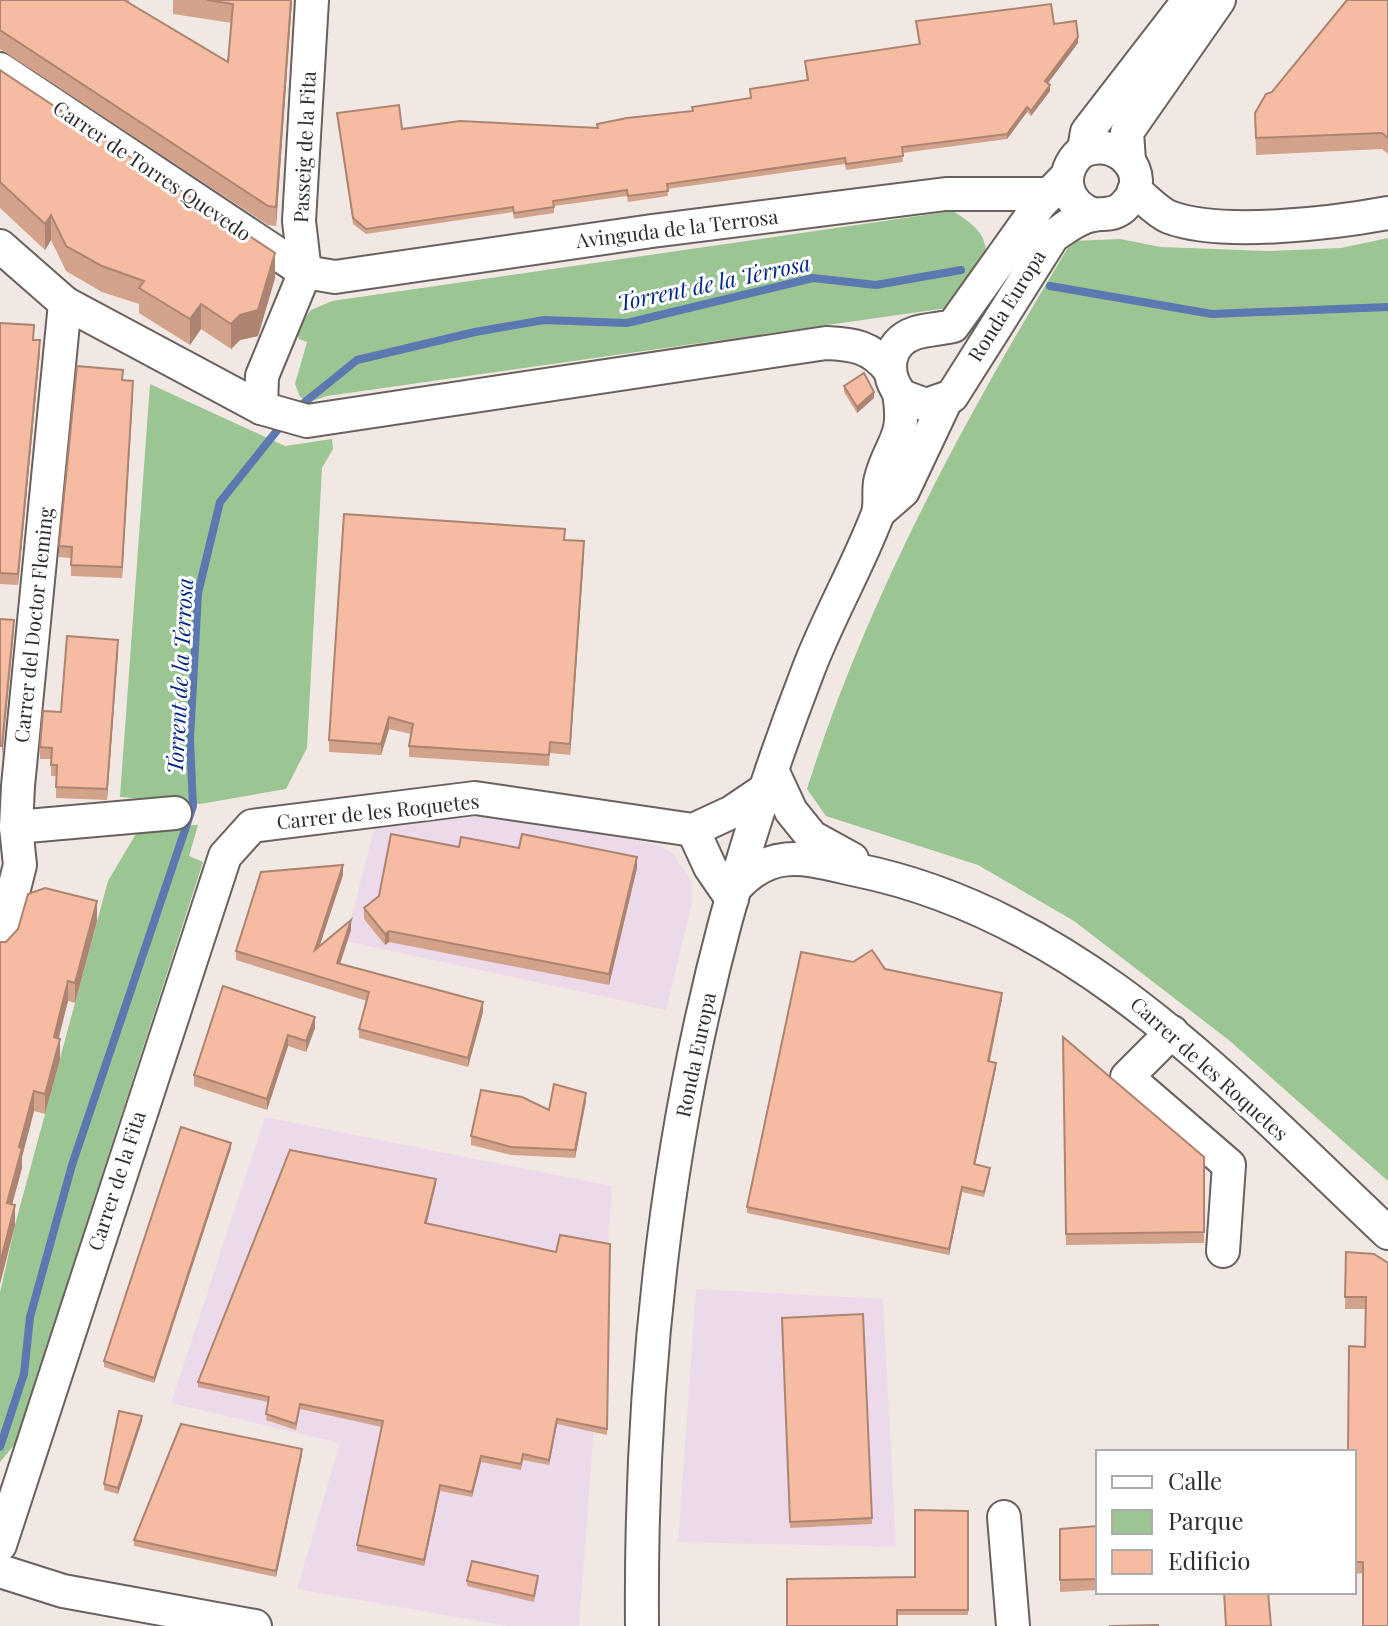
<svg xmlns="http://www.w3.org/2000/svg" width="1388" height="1626" font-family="'Playfair Display',serif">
	<rect width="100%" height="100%" fill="#f1e8e4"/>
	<g fill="#ecdaea">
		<polygon points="489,816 639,841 662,846 673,854 692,882 692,903 666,1010 345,941 375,826"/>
		<polygon points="265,1117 612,1186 579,1626 507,1626 297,1589 340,1443 171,1403"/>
		<polygon points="696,1289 883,1299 896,1547 678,1542"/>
	</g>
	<g fill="#9bc592">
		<path d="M953 211C968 221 985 231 986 251L947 308 327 396 309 402 300 397 295 384 307 342 299 339 296 329 311 310 332 301Z"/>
		<path d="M1388 238V1181L1230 1041 1074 921 978 865 826 816 807 789C867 596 968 413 1072 241L1120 239 1161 247 1267 251 1341 248Z"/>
		<polygon points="150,384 285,446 332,439 333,449 322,468 307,748 286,789 200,804 120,797"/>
		<polygon points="198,825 189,856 203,862 15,1444 0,1462 0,1293 15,1225 108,881 140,827"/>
	</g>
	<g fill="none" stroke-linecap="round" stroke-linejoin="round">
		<g stroke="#5c78b0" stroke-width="8">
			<polyline points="1050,286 1212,314 1388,307"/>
			<polyline points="295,410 357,360 475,332 544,320 627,323 813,278 876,285 961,270"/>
			<polyline points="0,1447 24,1374 30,1317 72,1165 193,806 190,739 198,593 220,502 283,423"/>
		</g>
		<g stroke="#69615e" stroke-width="36">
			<g id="minor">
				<polyline points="0,69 305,272 335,277 652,231 946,194 1050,194"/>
				<polyline points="1084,150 1087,132 1189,0"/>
				<polyline points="1129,161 1127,132 1219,0"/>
				<path d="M1066 177 1040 204 953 326C941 329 927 329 915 333 885 343 884 376 902 396L926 405 952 396 1053 236C1065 228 1077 218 1092 215 1105 213 1116 216 1126 204 1155 173 1115 134 1081 152 1058 173 1064 204 1094 215"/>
				<path d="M1134 190C1145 198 1157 212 1169 217 1221 237 1334 223 1388 213"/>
				<path d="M0 246 65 303 261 408 307 421 826 343C854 344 871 347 889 369"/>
				<polyline points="261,408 262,376 305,272 299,221 312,0"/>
				<polyline points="879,512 903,491 946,400"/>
				<polyline points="772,770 791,811 812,837 852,859"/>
				<polyline points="16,827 175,813"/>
				<polyline points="693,830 710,867 732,899"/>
				<path d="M735 888C772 846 807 859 857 870 1078 915 1231 1085 1388 1233"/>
				<polyline points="0,944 20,865 16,827 18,786 65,303"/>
				<polyline points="1172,1032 1127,1077 1229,1165 1223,1251"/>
				<polyline points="1004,1517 1013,1626"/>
				<polyline points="0,1545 225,856 252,826 475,798 693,830 732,812 766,789"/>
				<polyline points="0,1571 63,1591 255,1626"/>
				<path d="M642 1626C640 1389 664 1152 725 923 748 837 777 751 809 668 829 616 857 568 877 516 882 504 877 490 881 478 891 441 907 439 899 393"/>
			</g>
		</g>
		<use href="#minor" stroke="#fff" stroke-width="32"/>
	</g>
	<g fill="#d3a28a">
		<polygon points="0,0 129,0 129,3 228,62 232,23 173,14 173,0 292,0 276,226 268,225 0,49"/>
		<polygon points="1388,0 1388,154 1382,149 1256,155 1255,113 1272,92"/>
		<polygon points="916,21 1054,24 1078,43 1048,83 1050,91 1031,116 1027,112 1007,139 902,153 903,162 846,170 845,164 667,189 668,196 628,202 627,196 554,206 554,213 514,219 513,212 366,234 353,224 337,113 402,129 597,128 597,124 692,111 692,107 750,98 750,89 807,81 805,61 919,44"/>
		<polygon points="0,70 275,278 258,336 240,340 231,349 201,329 190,345 139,313 139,304 102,292 66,271 51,240 45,250 0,208"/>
		<polygon points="0,323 34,340 40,351 18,585 0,584"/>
		<polygon points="123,380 133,392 122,578 71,576 71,558 59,557 59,546"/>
		<polygon points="844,386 874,398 857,413 844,392"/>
		<polygon points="565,540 584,553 570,755 550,753 549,766 409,757 409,746 411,734 389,729 381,755 329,752 329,740"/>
		<polygon points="118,651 107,800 56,798 56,776 51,776 51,759 40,759 40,747 61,712"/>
		<polygon points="459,847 519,848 637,868 609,985 389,942 385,945 364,919 364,908"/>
		<polygon points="343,875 319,947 351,930 340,964 483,1012 468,1067 359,1038 359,1029 367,1001 236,960 236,951"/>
		<polygon points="97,921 75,1003 68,1001 58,1038 60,1059 45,1114 34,1111 22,1157 22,1168 12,1204 15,1225 0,1284 6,942"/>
		<polygon points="885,969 1002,999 990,1061 996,1068 975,1164 990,1173 984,1197 962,1192 949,1255 747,1213 747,1207"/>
		<polygon points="223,986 315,1028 306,1052 288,1046 267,1110 194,1086 194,1075"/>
		<polygon points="1063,1037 1204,1157 1204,1243 1066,1245"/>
		<polygon points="586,1101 575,1158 511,1155 471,1145 471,1136 549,1110"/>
		<polygon points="231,1148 154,1383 104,1367 104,1361"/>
		<polygon points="436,1184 427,1223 556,1252 610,1244 607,1435 557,1424 549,1465 523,1460 521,1470 481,1462 472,1497 440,1491 424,1566 357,1551 357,1545 382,1427 300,1409 296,1430 266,1420 268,1402 198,1387 198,1382"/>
		<polygon points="1346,1252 1388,1263 1363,1573 1354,1574 1354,1452 1365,1347 1366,1309 1345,1309"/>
		<polygon points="863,1314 872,1524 790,1528 782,1318"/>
		<polygon points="142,1421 118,1494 104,1490 104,1484"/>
		<polygon points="302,1455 276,1577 134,1546 134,1540"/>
		<polygon points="968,1511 968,1615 897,1615 787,1626 915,1577"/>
		<polygon points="1098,1526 1098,1590 1060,1592 1060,1529"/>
		<polygon points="467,1581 538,1582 534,1602 467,1586"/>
	</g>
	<g fill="#ac8471">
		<polygon points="291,0 292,0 276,226 276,207"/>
		<polygon points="1078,37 1078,43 1045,87 1045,81"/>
		<polygon points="1050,85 1050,91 1031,116 1031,111"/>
		<polygon points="1027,107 1027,112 1007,139 1007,134"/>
		<polygon points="51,215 51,240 45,250 45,224"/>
		<polygon points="275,253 275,278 258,336 240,340 231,349 231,324"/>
		<polygon points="201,304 201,329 190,345 190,319"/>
		<polygon points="40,340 40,351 18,585 18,574"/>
		<polygon points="133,381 133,392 122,578 122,567"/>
		<polygon points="874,392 874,398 857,413 857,407"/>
		<polygon points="584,541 584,553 570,755 570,744"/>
		<polygon points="14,620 14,631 2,757 2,746"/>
		<polygon points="118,640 118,651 107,800 107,789"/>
		<polygon points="389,717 389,729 381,755 381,744"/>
		<polygon points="637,857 637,868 609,985 609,974"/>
		<polygon points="343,865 343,875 315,960 315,950"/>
		<polygon points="97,901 97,921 75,1003 75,983"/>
		<polygon points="351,920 351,930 337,973 337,963"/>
		<polygon points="389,931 389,942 385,945 385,934"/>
		<polygon points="68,981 68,1001 54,1057 54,1037"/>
		<polygon points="1002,993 1002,999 988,1067 988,1061"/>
		<polygon points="483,1002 483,1012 468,1067 468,1058"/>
		<polygon points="315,1017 315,1028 306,1052 306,1041"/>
		<polygon points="288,1035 288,1046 267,1110 267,1099"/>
		<polygon points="60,1039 60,1059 45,1114 45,1094"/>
		<polygon points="996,1063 996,1068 974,1170 974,1164"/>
		<polygon points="34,1091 34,1111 22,1157 22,1168 7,1223 7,1203 19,1147"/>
		<polygon points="586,1093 586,1101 575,1158 575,1150"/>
		<polygon points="231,1143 231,1148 154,1383 154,1378"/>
		<polygon points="436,1179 436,1184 425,1229 425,1223"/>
		<polygon points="962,1187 962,1192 949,1255 949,1249"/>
		<polygon points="15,1205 15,1225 0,1284 0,1261"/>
		<polygon points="142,1416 142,1421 118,1494 118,1488"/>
		<polygon points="557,1419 557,1424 549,1465 549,1460"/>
		<polygon points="302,1449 302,1455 276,1577 276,1571"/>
		<polygon points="481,1456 481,1462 472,1497 472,1492"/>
		<polygon points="440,1485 440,1491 424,1566 424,1560"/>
	</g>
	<g fill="#f5bca1" stroke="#ac8471" stroke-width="2">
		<polygon points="0,0 124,0 228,62 233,4 207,0 291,0 276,207 268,206 0,30"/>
		<polygon points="1347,0 1388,0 1388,138 1382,133 1256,138 1255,113 1266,94 1272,92"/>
		<polygon points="1051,4 1054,24 1076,21 1078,37 1045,81 1050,85 1031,111 1027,107 1007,134 902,147 903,156 846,164 845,158 667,184 668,191 628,196 627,190 553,201 554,207 514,213 513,207 366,229 353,218 337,113 399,105 402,129 460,121 598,128 597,124 627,118 693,111 692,107 751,98 750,89 808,80 805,61 920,44 916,21"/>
		<polygon points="0,70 275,253 258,310 240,315 231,324 201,304 190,319 139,288 144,281 102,266 66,246 51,215 45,224 0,182"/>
		<polygon points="0,323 34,325 33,340 40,340 18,574 0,573"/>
		<polygon points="77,366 123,370 122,380 133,381 122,567 71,565 72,547 59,546"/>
		<polygon points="864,373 874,392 857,407 844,386"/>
		<polygon points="344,514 565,529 564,540 584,541 570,744 550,742 549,755 409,746 413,724 389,717 381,744 329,740"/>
		<polygon points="0,619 14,620 2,746 0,746"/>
		<polygon points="67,636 118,640 107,789 56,787 57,765 51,765 52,748 40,747 43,711 61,712"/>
		<polygon points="391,834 459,847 461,837 519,848 522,834 637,857 609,974 389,931 385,934 364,908 379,896"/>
		<polygon points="343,865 315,950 351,920 337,963 483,1002 468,1058 359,1029 369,992 236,951 261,872"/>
		<polygon points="45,888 97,901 75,983 68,981 54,1037 60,1039 45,1094 34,1091 19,1147 22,1148 7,1203 15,1205 0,1263 0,942 6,942 18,929 28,894"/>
		<polygon points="872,950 885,969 1002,993 988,1061 996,1063 974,1164 990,1168 984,1192 962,1187 949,1249 747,1207 801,952 853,962"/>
		<polygon points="223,986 315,1017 306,1041 288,1035 267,1099 194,1075"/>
		<polygon points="1063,1037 1204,1157 1204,1232 1066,1234"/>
		<polygon points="554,1084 586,1093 575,1150 511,1147 471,1136 481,1090 522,1097 549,1110"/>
		<polygon points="181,1127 231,1143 154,1378 104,1361"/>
		<polygon points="290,1150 436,1179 425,1223 556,1252 560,1235 610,1244 607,1429 557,1419 549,1460 523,1454 521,1464 481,1456 472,1492 440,1485 424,1560 357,1545 383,1421 300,1404 296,1424 266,1414 269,1397 198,1382"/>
		<polygon points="1346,1252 1374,1254 1388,1263 1388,1626 1363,1626 1363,1562 1354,1562 1354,1452 1348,1452 1349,1346 1365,1347 1366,1297 1345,1297"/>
		<polygon points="863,1314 872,1518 790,1522 782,1318"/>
		<polygon points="119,1411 142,1416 118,1488 104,1484"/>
		<polygon points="181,1424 302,1449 276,1571 134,1540"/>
		<polygon points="915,1510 968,1511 968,1610 897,1610 897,1626 787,1626 787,1579 915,1577"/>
		<polygon points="1098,1526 1098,1579 1060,1580 1060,1529"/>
		<polygon points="472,1561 538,1576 534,1596 467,1581"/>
		<polygon points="1224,1592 1268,1592 1271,1626 1226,1626"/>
		<polygon points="1158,1625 1158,1626 1109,1626"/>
	</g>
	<g text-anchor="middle" stroke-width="6" stroke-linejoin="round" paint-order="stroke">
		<g font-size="20" fill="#302d2c" stroke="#fff">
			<text transform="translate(305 147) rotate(-87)" y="7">Passeig de la Fita</text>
			<text transform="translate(152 171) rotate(34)" y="7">Carrer de Torres Quevedo</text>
			<text transform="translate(677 229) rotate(-7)" y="7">Avinguda de la Terrosa</text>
			<text transform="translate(1007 306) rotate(-58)" y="7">Ronda Europa</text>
			<text transform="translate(34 625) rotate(-84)" y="7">Carrer del Doctor Fleming</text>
			<text transform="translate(378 812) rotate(-6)" y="7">Carrer de les Roquetes</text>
			<text transform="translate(696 1055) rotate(-78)" y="7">Ronda Europa</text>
			<text transform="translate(1209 1069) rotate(42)" y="7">Carrer de les Roquetes</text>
			<text transform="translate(117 1181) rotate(-72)" y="7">Carrer de la Fita</text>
		</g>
		<g font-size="22" font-style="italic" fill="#002781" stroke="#fff">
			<text transform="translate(714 283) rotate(-12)" y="8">Torrent de la Terrosa</text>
			<text transform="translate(180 676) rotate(-87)" y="8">Torrent de la Terrosa</text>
		</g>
	</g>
	<rect x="1096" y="1450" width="260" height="144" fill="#ffffff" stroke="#acabab" stroke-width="2"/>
	<rect x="1112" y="1476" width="40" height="12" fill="#ffffff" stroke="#acabab" stroke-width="2"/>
	<text x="1168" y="1490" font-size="24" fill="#302d2c">Calle</text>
	<rect x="1112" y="1510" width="40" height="24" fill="#9bc592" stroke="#acabab" stroke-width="2"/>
	<text x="1168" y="1530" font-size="24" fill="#302d2c">Parque</text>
	<rect x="1112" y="1550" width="40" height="24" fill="#f5bca1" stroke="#acabab" stroke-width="2"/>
	<text x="1168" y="1570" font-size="24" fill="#302d2c">Edificio</text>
</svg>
